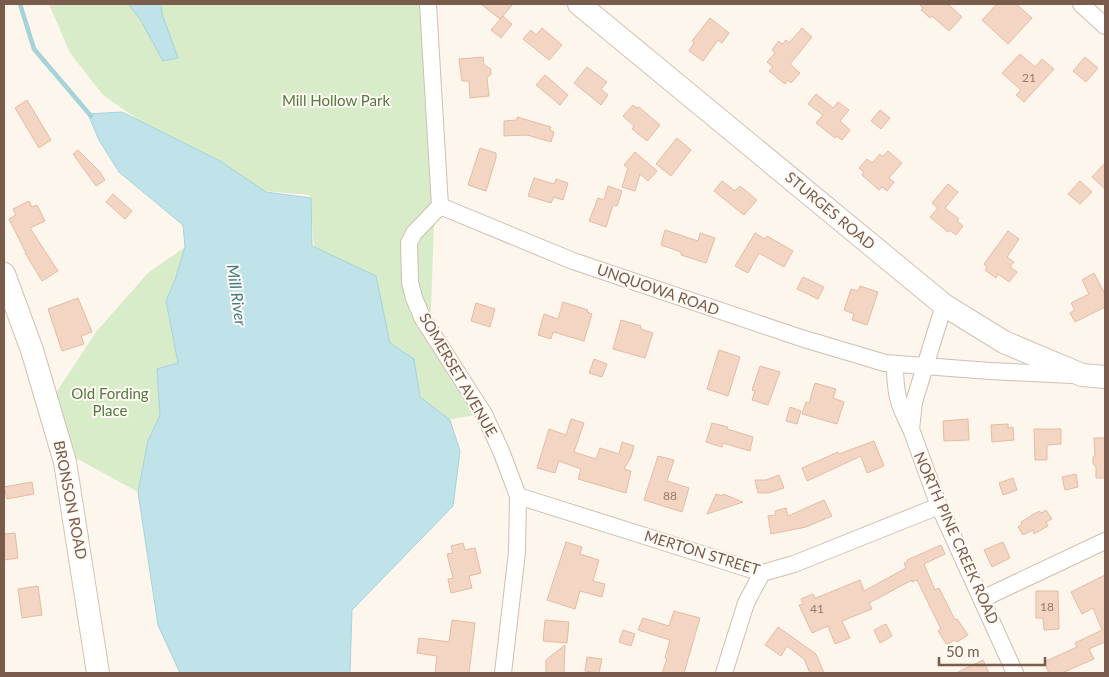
<svg xmlns="http://www.w3.org/2000/svg" width="1109" height="677" font-family="Lato,sans-serif">
	<rect width="100%" height="100%" fill="#fdf6ec"/>
	<g fill="#d8ecc9">
		<polygon points="49,4 425,4 441,187 434,226 430,336 475,415 446,420 420,397 415,362 388,342 314,247 310,195 264,191 140,121 103,95 70,53"/>
		<polygon points="185,247 175,280 166,301 178,364 157,369 160,415 148,441 138,492 74,457 56,393 96,332 148,273"/>
	</g>
	<g fill="#bfe3e8" stroke="#a5d3da">
		<polygon points="128,4 161,4 162,14 178,58 163,61 140,19"/>
		<polygon points="122,112 220,161 266,192 311,198 312,246 376,276 390,343 414,359 420,397 450,420 460,451 453,506 352,610 350,673 180,673 158,625 138,492 148,441 160,415 157,369 178,363 166,301 175,280 185,247 183,225 119,172 99,140 88,114"/>
	</g>
	<g fill="none" stroke-linecap="round" stroke-linejoin="round">
		<polyline stroke="#a5d3da" stroke-width="4.5" points="20,4 34,49 91,116"/>
	</g>
	<g fill="#f3d5c3" stroke="#e6bba3">
		<polygon points="481,4 513,4 500,19"/>
		<polygon points="919,4 948,4 962,17 949,31 932,16 930,18 921,10 923,8"/>
		<polygon points="997,4 1016,4 1032,18 1008,44 982,20"/>
		<polygon points="503,16 512,24 501,38 491,30"/>
		<polygon points="710,18 729,33 722,43 718,40 703,61 689,51 694,43 692,41"/>
		<polygon points="542,28 562,45 549,60 523,39 531,30 536,35"/>
		<polygon points="802,28 812,37 790,64 800,73 791,83 788,80 785,84 769,71 773,67 767,62 775,53 772,50 779,41 782,44 786,40 789,43"/>
		<polygon points="1020,54 1035,67 1042,59 1054,69 1024,102 1016,95 1021,90 1002,73"/>
		<polygon points="483,57 484,65 491,69 491,74 487,78 489,96 470,98 469,81 462,81 459,59"/>
		<polygon points="1085,57 1098,68 1086,82 1073,71"/>
		<polygon points="587,67 607,82 601,89 608,95 601,105 574,83"/>
		<polygon points="545,75 568,95 560,105 536,85"/>
		<polygon points="816,94 833,108 838,102 849,110 840,121 850,130 842,140 836,136 835,138 816,123 823,115 808,104"/>
		<polygon points="27,100 51,140 39,148 15,108"/>
		<polygon points="633,105 637,108 639,107 660,125 647,141 632,129 634,126 623,116"/>
		<polygon points="880,110 890,118 881,129 871,121"/>
		<polygon points="517,117 551,127 550,130 554,132 551,142 527,135 504,136 504,121 517,120"/>
		<polygon points="677,138 691,150 671,176 656,164"/>
		<polygon points="480,148 496,153 496,158 486,191 468,185"/>
		<polygon points="78,150 99,171 105,180 96,186 73,154"/>
		<polygon points="888,151 902,163 889,178 894,182 887,191 882,187 879,190 862,175 864,172 859,168 867,159 872,163 880,154 882,157"/>
		<polygon points="635,152 657,171 648,181 640,174 635,191 622,187 628,168 624,165"/>
		<polygon points="1105,163 1105,189 1092,177"/>
		<polygon points="534,178 554,184 556,179 568,183 563,200 554,197 551,203 528,196"/>
		<polygon points="722,181 735,191 740,186 757,200 744,215 714,191"/>
		<polygon points="1080,181 1092,192 1080,204 1068,194"/>
		<polygon points="948,184 958,192 945,208 959,219 957,221 963,226 956,235 949,230 948,232 930,217 938,208 932,203"/>
		<polygon points="608,186 622,191 617,206 613,205 606,227 589,221 598,198 604,200"/>
		<polygon points="113,194 132,211 125,219 106,202"/>
		<polygon points="29,201 32,207 37,205 45,221 30,228 58,271 42,281 25,253 26,253 9,219 16,215 13,209"/>
		<polygon points="665,230 698,241 700,233 715,238 706,263 681,255 681,252 661,245"/>
		<polygon points="1008,231 1019,239 1007,257 1014,262 1010,267 1017,272 1009,282 998,274 996,278 985,270 987,267 984,264"/>
		<polygon points="755,233 765,239 767,236 793,251 784,267 759,253 748,273 735,266"/>
		<polygon points="1094,273 1105,294 1105,307 1075,322 1070,313 1075,310 1071,303 1089,294 1082,280"/>
		<polygon points="803,277 824,287 818,299 797,289"/>
		<polygon points="860,286 878,292 867,325 852,320 854,314 844,310 851,289 858,291"/>
		<polygon points="78,298 92,332 81,336 84,344 62,351 48,309"/>
		<polygon points="563,302 588,310 587,312 592,314 584,341 553,332 551,339 538,335 544,314 558,319"/>
		<polygon points="476,303 495,309 490,327 471,321"/>
		<polygon points="621,320 641,326 641,329 653,333 645,358 613,349"/>
		<polygon points="719,350 740,357 728,396 707,389"/>
		<polygon points="594,359 607,364 602,377 589,373"/>
		<polygon points="760,366 780,372 768,405 752,400 755,391 752,390"/>
		<polygon points="815,383 836,389 833,398 844,402 837,424 802,414 806,402 809,403"/>
		<polygon points="790,407 801,411 797,424 786,421"/>
		<polygon points="571,419 584,423 574,452 596,459 600,448 619,454 622,442 634,446 631,457 624,469 631,471 626,493 578,479 581,469 559,461 555,473 537,468 549,429 566,435"/>
		<polygon points="968,419 969,440 944,441 943,421"/>
		<polygon points="712,423 728,427 727,429 753,437 750,451 723,443 722,447 706,442"/>
		<polygon points="1008,424 1008,428 1013,427 1014,440 992,442 991,425"/>
		<polygon points="1034,429 1061,429 1061,444 1047,445 1047,460 1035,460"/>
		<polygon points="1094,438 1105,438 1105,478 1096,478 1096,467 1093,464 1093,457 1095,456"/>
		<polygon points="874,441 884,466 867,473 861,456 807,481 802,468 838,452 839,454"/>
		<polygon points="658,456 674,460 667,481 689,488 682,512 644,500"/>
		<polygon points="1076,474 1078,487 1065,490 1062,477"/>
		<polygon points="779,475 784,488 768,493 758,493 755,480 766,480"/>
		<polygon points="1013,478 1017,490 1003,495 999,483"/>
		<polygon points="32,482 34,494 7,499 4,487"/>
		<polygon points="716,494 722,496 723,494 743,502 707,514"/>
		<polygon points="824,500 832,516 806,527 771,534 768,516 776,515 775,511 786,508 788,516"/>
		<polygon points="1046,510 1052,519 1046,522 1048,526 1034,534 1033,530 1023,535 1018,527 1022,524 1021,522 1039,511 1042,513"/>
		<polygon points="15,533 18,558 4,560 4,534"/>
		<polygon points="566,542 582,547 580,554 599,560 593,581 605,584 602,597 580,591 575,609 547,600"/>
		<polygon points="1003,542 1010,558 992,567 984,550"/>
		<polygon points="463,543 465,550 475,548 481,573 469,576 472,588 451,593 448,579 453,578 447,554 453,553 451,546"/>
		<polygon points="941,545 945,554 924,564 935,590 939,588 955,620 957,619 968,635 957,642 954,640 947,645 938,631 941,629 917,580 912,582 912,580 869,603 872,609 842,621 850,638 835,644 828,626 812,633 799,605 803,604 801,599 813,594 815,598 821,596 860,580 864,591 906,568 904,563 908,562 907,560"/>
		<polygon points="1105,575 1105,642 1089,649 1094,659 1062,673 1049,673 1044,662 1077,647 1075,643 1102,630 1093,608 1082,614 1071,592"/>
		<polygon points="38,586 42,615 22,618 18,589"/>
		<polygon points="1036,591 1058,591 1059,629 1044,630 1043,618 1036,618"/>
		<polygon points="674,611 700,618 684,673 662,673 667,659 665,658 670,640 638,630 643,618 669,626"/>
		<polygon points="452,620 475,623 469,673 435,673 437,656 417,653 419,638 449,642"/>
		<polygon points="545,620 569,622 567,643 543,641"/>
		<polygon points="886,624 892,636 880,643 874,630"/>
		<polygon points="778,627 816,654 824,673 810,673 804,659 787,646 781,656 765,645"/>
		<polygon points="623,630 635,634 631,646 619,642"/>
		<polygon points="565,645 564,673 546,673 546,660"/>
		<polygon points="587,657 602,659 599,673 585,671"/>
		<polygon points="983,660 989,673 956,673"/>
	</g>
	<g fill="none" stroke-linecap="round" stroke-linejoin="round">
		<g stroke="#d1beb0" stroke-width="18">
			<g id="street">
				<polyline points="428,4 440,206 573,261 801,338 885,363 990,371 1072,375"/>
				<polyline points="1081,4 1105,26"/>
				<polyline points="440,206 414,233 409,243 410,282 414,298 423,319 484,414 501,451 518,496 517,552 503,673"/>
				<polyline points="944,305 914,402 911,429 939,506 1015,673"/>
				<path d="M895 364C895 393 898 404 911 429"/>
				<polyline points="518,496 762,573 794,564 939,506"/>
				<polyline points="982,599 1105,541"/>
				<polyline points="724,673 746,603 762,573"/>
			</g>
		</g>
		<g stroke="#d6c0b0" stroke-width="24">
			<g id="secondary">
				<polyline points="579,4 944,305 1004,342 1082,375 1105,377"/>
				<polyline points="4,274 32,350 65,462 98,673"/>
			</g>
		</g>
		<use href="#street" stroke="#fff" stroke-width="16"/>
		<use href="#secondary" stroke="#fff" stroke-width="22"/>
	</g>
	<g text-anchor="middle" stroke-width="4" stroke-linejoin="round" paint-order="stroke">
		<g font-size="12" fill="#987a6a">
			<text x="1029" y="82">21</text>
			<text x="670" y="500">88</text>
			<text x="1047" y="611">18</text>
			<text x="817" y="613">41</text>
		</g>
		<g font-size="15" fill="#537a41" stroke="#fffaf3">
			<text x="336" y="106">Mill Hollow Park</text>
			<text x="110" y="399">Old Fording<tspan x="110" dy="17">Place</tspan></text>
		</g>
		<g font-size="15" fill="#7a5c4d" stroke="#fffaf3">
			<text transform="translate(830 211) rotate(40)" y="5">STURGES ROAD</text>
			<text transform="translate(658 290) rotate(19)" y="5">UNQUOWA ROAD</text>
			<text transform="translate(458 375) rotate(60)" y="5">SOMERSET AVENUE</text>
			<text transform="translate(70 500) rotate(79)" y="5">BRONSON ROAD</text>
			<text transform="translate(956 538) rotate(66)" y="5">NORTH PINE CREEK ROAD</text>
			<text transform="translate(702 553) rotate(17)" y="5">MERTON STREET</text>
		</g>
		<g font-size="16" font-style="italic" fill="#437c86" stroke="#fffaf3">
			<text transform="translate(237 295) rotate(82)" y="6">Mill River</text>
		</g>
	</g>
	<rect width="1109" height="677" fill="none" stroke="#7a5c4d" stroke-width="10"/>
	<path d="M939 657v8h106v-8" fill="none" stroke="#7a5c4d" stroke-width="2.5"/>
	<text x="946" y="657" font-size="15" fill="#7a5c4d" stroke="#fffaf3" stroke-width="4" paint-order="stroke">50 m</text>
</svg>
